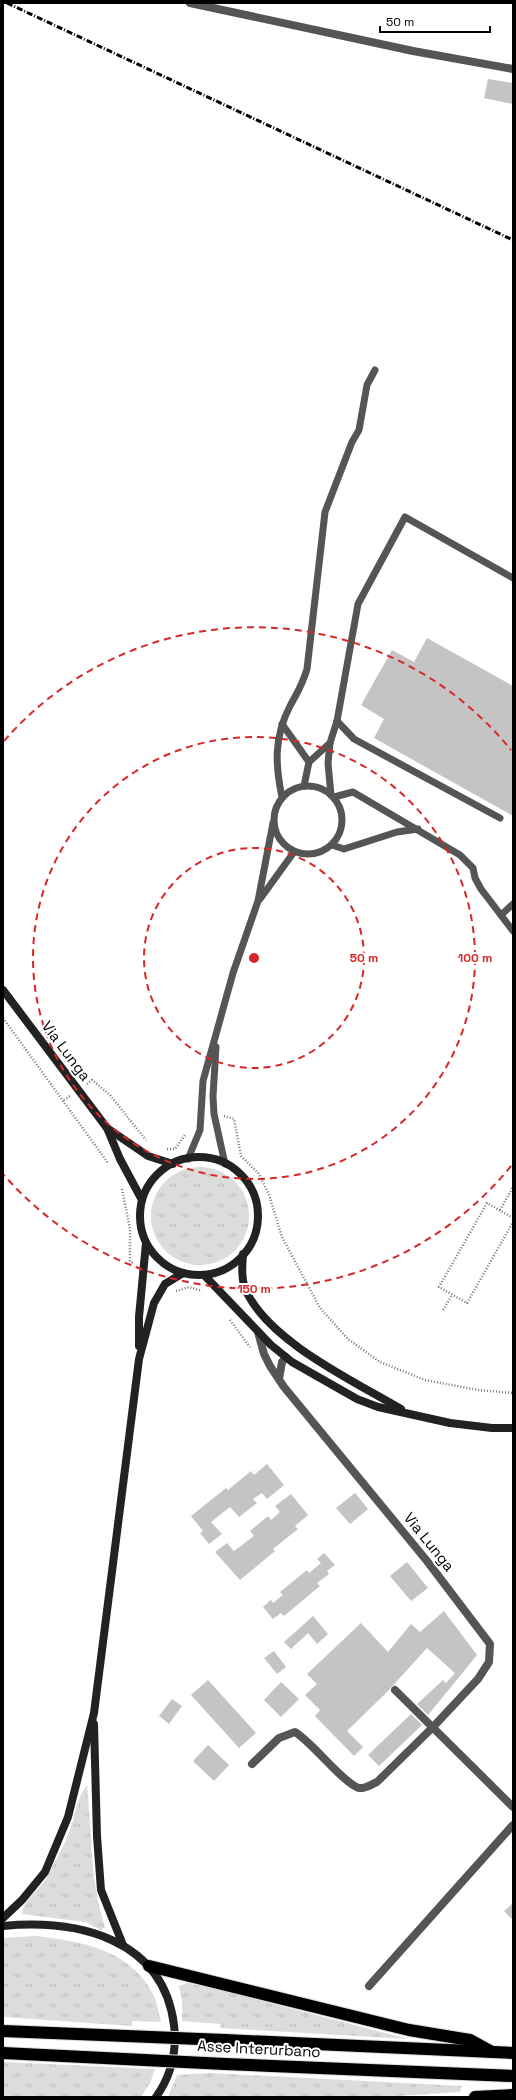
<svg xmlns="http://www.w3.org/2000/svg" width="516" height="2100" font-family="'Space Grotesk',sans-serif">
	<defs>
		<pattern id="grass-tufts" width="24" height="20" patternUnits="userSpaceOnUse"><rect width="24" height="20" fill="#dcdcdc"/><path d="M3 7l-1-3M5 7V3M7 7l1-3M15 17l-1-3M17 17v-4M19 17l1-3" fill="none" stroke="#bbb"/></pattern>
	</defs>
	<rect width="100%" height="100%" fill="#fff"/>
	<g fill="url(#grass-tufts)">
		<circle cx="200" cy="1216" r="49"/>
		<path d="M87 1785C92 1834 90 1881 105 1927L101 1930 85 1922 22 1914C23 1900 40 1890 47 1877 55 1861 65 1845 71 1827 76 1812 77 1797 87 1785Z"/>
		<path d="M35 1936C81 1941 132 1950 154 1996 157 2003 159 2014 161 2022L132 2021V2026L3 2017V1938Z"/>
		<polygon points="187,1983 221,1990 408,2039 220,2028 221,2024 182,2021 182,2001 179,1986"/>
		<polygon points="3,2062 155,2069 150,2083 141,2097 3,2097"/>
		<polygon points="209,2073 462,2086 460,2092 383,2097 168,2097 177,2075"/>
	</g>
	<g fill="#c4c4c4">
		<polygon points="488,79 513,83 513,104 484,98"/>
		<polygon points="427,638 513,686 513,816 374,738 384,719 361,705 392,650 414,662"/>
		<polygon points="267,1464 284,1485 267,1499 262,1493 253,1499 257,1503 239,1517 230,1507 211,1522 222,1534 209,1544 200,1533 203,1531 191,1516 226,1488 228,1490 251,1471 254,1475"/>
		<polygon points="355,1493 368,1509 350,1524 336,1508"/>
		<polygon points="291,1494 308,1515 295,1526 298,1529 273,1549 275,1551 240,1580 215,1552 227,1543 234,1551 254,1536 250,1531 268,1516 271,1520 280,1512 275,1506"/>
		<polygon points="324,1553 335,1565 327,1571 329,1574 317,1583 320,1586 284,1616 281,1613 273,1619 263,1607 271,1600 273,1603 283,1595 280,1592 307,1570 309,1573 321,1563 317,1559"/>
		<polygon points="407,1562 428,1588 411,1601 390,1576"/>
		<polygon points="444,1611 477,1655 428,1715 417,1704 443,1680 446,1683 455,1673 427,1648 387,1692 347,1731 363,1747 354,1756 315,1716 320,1710 305,1695 317,1684 307,1674 361,1623 388,1652 411,1624 420,1632"/>
		<polygon points="313,1616 328,1634 317,1644 308,1633 291,1649 284,1642"/>
		<polygon points="274,1651 286,1667 277,1674 264,1658"/>
		<polygon points="208,1680 256,1733 239,1748 191,1695"/>
		<polygon points="281,1682 299,1699 281,1717 264,1700"/>
		<polygon points="172,1699 182,1706 169,1724 159,1716"/>
		<polygon points="411,1714 422,1725 379,1766 368,1755"/>
		<polygon points="208,1745 229,1765 214,1781 193,1761"/>
		<polygon points="513,1903 513,1920 504,1911"/>
	</g>
	<g fill="none" stroke-linecap="round" stroke-linejoin="round">
		<g stroke="#dbdbdb" stroke-width="14">
			<g id="highway">
				<polyline points="149,1966 409,2030 470,2040 492,2052"/>
				<polyline points="225,2040 513,2053"/>
				<polyline points="225,2064 513,2076"/>
				<polyline points="475,2097 513,2095"/>
			</g>
		</g>
		<g stroke="#777" stroke-width="2.5" stroke-dasharray="1 2" stroke-linecap="butt">
			<polyline points="3,1018 108,1163"/>
			<polyline points="87,1084 92,1080 110,1095 146,1140"/>
			<polyline points="64,1100 70,1096"/>
			<polyline points="224,1116 234,1119 241,1156 259,1174 269,1195 282,1237 320,1308 348,1339 380,1362 425,1380 478,1390 513,1393"/>
			<polyline points="167,1149 175,1149 185,1135"/>
			<polyline points="122,1189 130,1229 130,1261 134,1264"/>
			<polyline points="500,1210 513,1187"/>
			<polyline points="513,1218 487,1203 439,1287 467,1303 513,1222"/>
			<polyline points="176,1291 189,1287 202,1291"/>
			<polyline points="443,1310 452,1295"/>
			<polyline points="230,1320 250,1347"/>
		</g>
		<g stroke="#555" stroke-width="7">
			<polyline points="337,721 354,739 500,818"/>
			<polyline points="282,724 309,762"/>
			<circle cx="308" cy="820" r="34"/>
			<polyline points="304,786 309,762 330,743"/>
			<polyline points="331,795 328,763 330,743 337,721 358,604 405,517 513,578"/>
			<path d="M282 797C275 764 274 737 290 706 298 691 302 686 307 669L325 512 352 442 359 430 367 385 375 370"/>
			<polyline points="334,797 353,792 460,855 473,868 475,878 481,889 513,931"/>
			<polyline points="332,845 344,849 397,832 418,829"/>
			<polyline points="260,899 294,852"/>
			<polyline points="501,915 513,904"/>
			<polyline points="216,1047 213,1096 214,1114 225,1164"/>
			<polyline points="188,1159 200,1130 203,1081 233,973 258,901 273,823"/>
		</g>
		<g stroke="#555" stroke-width="8">
			<polyline points="190,3 413,51 513,69"/>
			<polyline points="279,1379 282,1362 286,1357"/>
			<polyline points="395,1690 513,1807"/>
			<path d="M252 1764 279 1738 295 1732C312 1742 345 1785 359 1788 365 1789 372 1784 377 1782L433 1727 478 1679 489 1662 490 1644 427 1561 284 1387 270 1366 264 1354 258 1332"/>
			<polyline points="369,1986 513,1825"/>
		</g>
		<g stroke="#222" stroke-width="8">
			<polyline points="3,990 107,1128 120,1159 142,1200"/>
			<polyline points="107,1128 148,1156 173,1164"/>
			<circle cx="199" cy="1216" r="59"/>
			<path d="M243 1254C242 1267 241 1282 247 1293 272 1343 354 1381 401 1409"/>
			<polyline points="204,1275 271,1345 292,1362 357,1399 378,1407 450,1423 492,1428 513,1428"/>
			<polyline points="139,1346 139,1317 146,1243"/>
			<polyline points="94,1724 97,1836 101,1890 123,1945"/>
			<polyline points="3,1918 22,1900 45,1872 68,1817 94,1713 139,1359 154,1303 165,1284 183,1273"/>
			<path d="M3 1926C77 1919 163 1938 174 2025 177 2051 171 2076 156 2097"/>
		</g>
		<use href="#highway" stroke="#000" stroke-width="12"/>
		<polyline stroke="#000" stroke-width="3" stroke-dasharray="6 2 1 2" stroke-linecap="butt" points="7,3 513,240"/>
		<g stroke="#dbdbdb" stroke-width="14" stroke-linecap="butt">
			<g id="highway-bridge">
				<polyline points="3,2031 225,2040"/>
				<polyline points="3,2053 225,2064"/>
			</g>
		</g>
		<use href="#highway-bridge" stroke="#000" stroke-width="12"/>
	</g>
	<g fill="none" stroke="#d62828" stroke-width="2" stroke-dasharray="7 5">
		<circle cx="254" cy="958" r="110"/>
		<circle cx="254" cy="958" r="221"/>
		<path d="M511 1166A331 331 0 0 1 4 1175M4 741A331 331 0 0 1 511 750"/>
	</g>
	<g text-anchor="middle" stroke-width="4" stroke-linejoin="round" paint-order="stroke">
		<g font-size="15" fill="#000" stroke="#fff">
			<text transform="translate(66 1051) rotate(53)" y="5">Via Lunga</text>
			<text transform="translate(429 1542) rotate(51)" y="5">Via Lunga</text>
			<text transform="translate(259 2049) rotate(3)" y="5">Asse Interurbano</text>
		</g>
	</g>
	<circle cx="254" cy="958" r="6" fill="#d62828" stroke="#fff" stroke-width="2"/>
	<g font-size="12" text-anchor="middle" font-weight="bold" fill="#d62828" stroke="#fff" stroke-width="4" stroke-linejoin="round" paint-order="stroke">
		<text x="364" y="962">50 m</text>
		<text x="475" y="962">100 m</text>
		<text x="254" y="1293">150 m</text>
	</g>
	<rect width="516" height="2100" fill="none" stroke="#000000" stroke-width="8"/>
	<path d="M380 26v6h110v-6" fill="none" stroke="#000000" stroke-width="2"/>
	<text x="386" y="26" font-size="12" fill="#000000" stroke="#ffffff" stroke-width="3" paint-order="stroke">50 m</text>
</svg>
